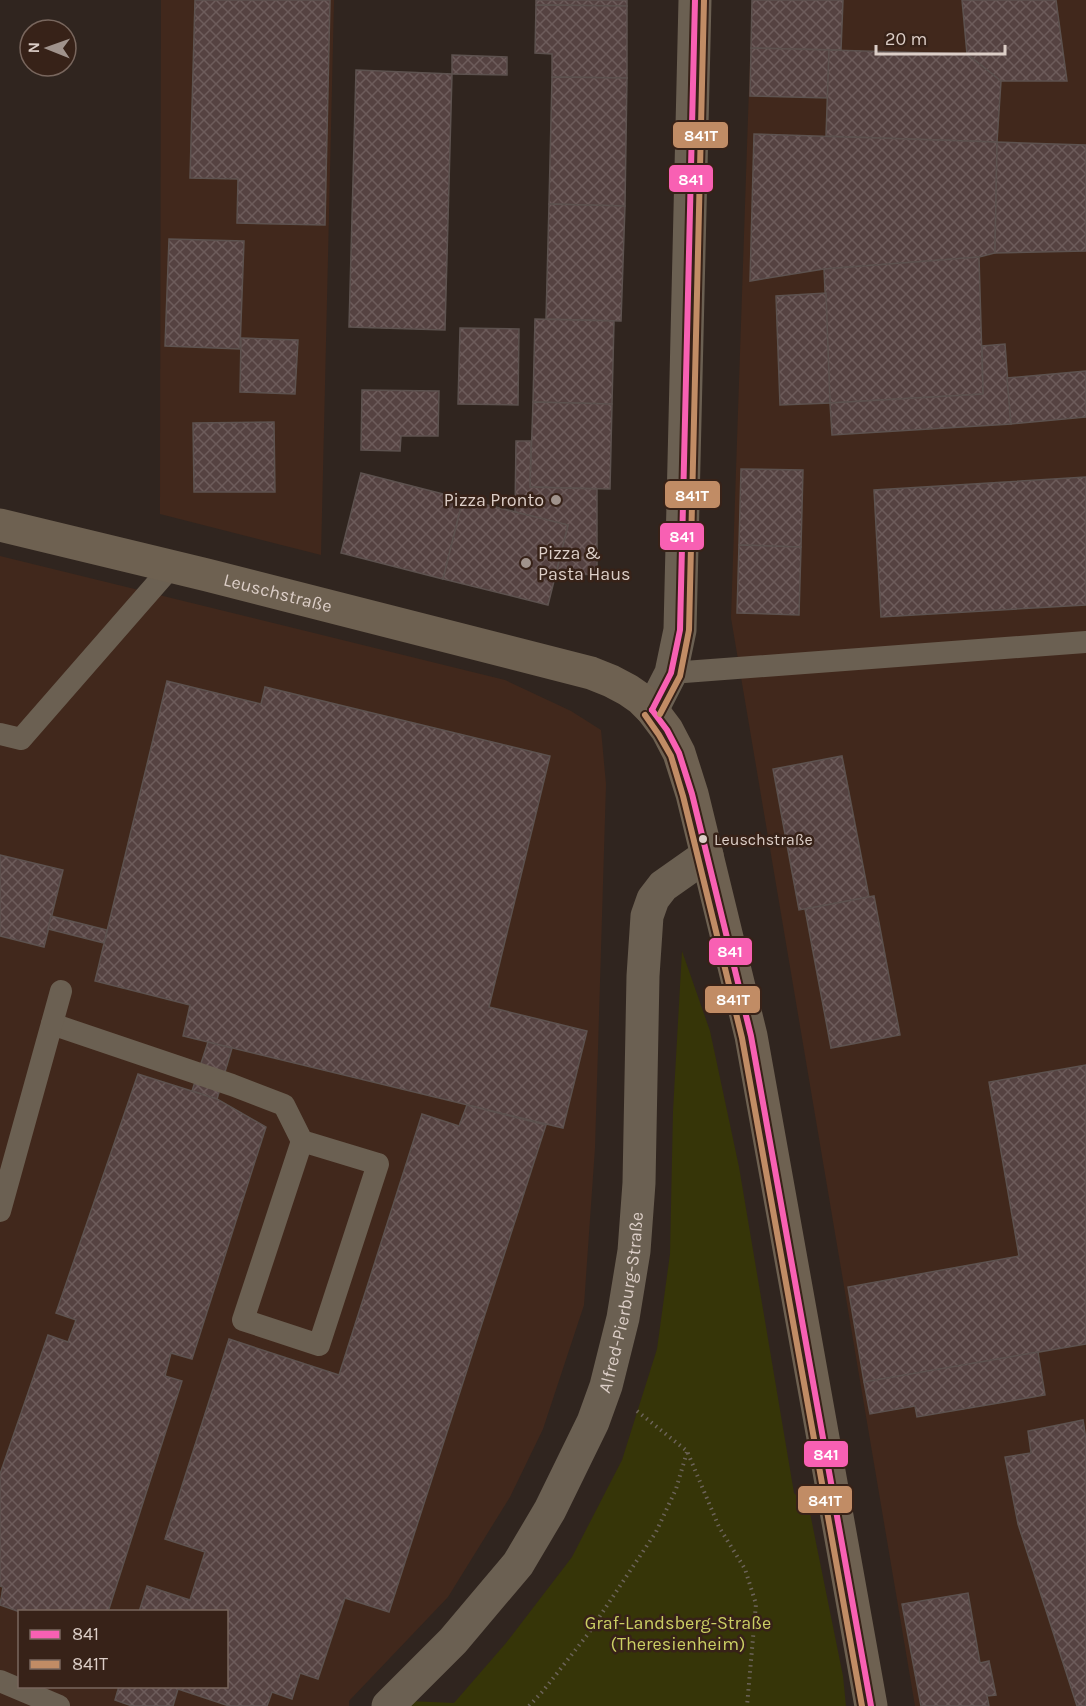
<svg xmlns="http://www.w3.org/2000/svg" width="1086" height="1706" font-family="Karla,sans-serif">
	<defs>
		<pattern id="building-cross-hatch" width="8" height="8" patternUnits="userSpaceOnUse" patternTransform="scale(1.5)"><rect width="8" height="8" fill="#554241"/><path d="M0 0l8 8M0 8l8-8" fill="none" stroke="#6d5c5b"/></pattern>
	</defs>
	<rect width="100%" height="100%" fill="#30251f"/>
	<g fill="#41281c" fill-rule="evenodd">
		<polygon points="161,0 334,0 321,555 160,514"/>
		<polygon points="752,0 1086,0 1086,1706 915,1706 731,618"/>
		<path d="M0 556 505 680 571 711 601 730 606 784 595 1148 584 1305 543 1429 510 1497 448 1597 349 1701V1706H0ZM20 1612H226V1686H20Z"/>
	</g>
	<polygon fill="#363508" points="682,951 710,1031 739,1167 794,1493 809,1508 843,1676 846,1706 408,1706 409,1701 454,1703 506,1643 572,1557 622,1460 657,1349 670,1254 673,1111"/>
	<g fill="url(#building-cross-hatch)" stroke="#5d524f" stroke-width="1.5">
		<polygon points="195,0 330,0 325,225 237,223 238,179 190,178"/>
		<polygon points="536,0 627,0 627,6 536,5"/>
		<polygon points="752,0 843,0 841,50 751,48"/>
		<polygon points="962,0 1056,0 1067,81 1001,81 967,54"/>
		<polygon points="536,5 627,6 627,78 552,77 552,54 535,53"/>
		<polygon points="751,48 829,50 828,98 750,96"/>
		<polygon points="829,50 967,54 1001,81 997,142 826,136"/>
		<polygon points="452,55 507,57 507,75 452,74"/>
		<polygon points="356,70 452,74 445,330 349,327"/>
		<polygon points="552,77 627,78 625,206 549,204"/>
		<polygon points="754,134 997,142 995,253 979,257 824,269 750,281"/>
		<polygon points="997,142 1086,145 1086,251 995,253"/>
		<polygon points="549,204 625,206 621,321 546,319"/>
		<polygon points="169,239 244,241 240,349 165,346"/>
		<polygon points="979,257 983,394 830,403 824,269"/>
		<polygon points="826,293 830,403 780,405 776,296"/>
		<polygon points="535,319 614,321 612,404 533,402"/>
		<polygon points="460,328 519,329 518,405 458,404"/>
		<polygon points="241,338 298,340 295,394 240,392"/>
		<polygon points="1005,344 1011,424 832,435 830,403 983,394 982,346"/>
		<polygon points="1086,371 1086,417 1011,424 1007,378"/>
		<polygon points="362,390 439,391 438,436 401,436 400,451 361,450"/>
		<polygon points="533,402 612,404 610,489 530,487"/>
		<polygon points="274,422 275,492 194,492 193,423"/>
		<polygon points="516,441 531,441 530,487 597,489 597,575 556,573 568,525 515,512"/>
		<polygon points="741,469 803,470 801,547 739,545"/>
		<polygon points="361,473 463,499 443,579 341,553"/>
		<polygon points="1086,477 1086,605 881,617 874,490"/>
		<polygon points="463,499 568,525 548,605 443,579"/>
		<polygon points="739,545 801,547 799,615 737,613"/>
		<polygon points="167,681 261,704 265,687 550,756 489,1007 587,1031 563,1128 183,1036 190,1005 95,981"/>
		<polygon points="842,756 869,897 799,910 773,769"/>
		<polygon points="0,855 63,870 44,947 0,936"/>
		<polygon points="874,896 900,1035 831,1048 805,909"/>
		<polygon points="51,916 107,930 104,943 48,929"/>
		<polygon points="208,1042 232,1048 217,1099 192,1091"/>
		<polygon points="1086,1065 1086,1344 864,1382 848,1287 1019,1256 989,1082"/>
		<polygon points="138,1074 217,1099 266,1127 192,1359 171,1353 165,1376 182,1381 108,1612 20,1612 0,1605 3,1587 0,1586 0,1474 48,1335 68,1342 76,1320 56,1313"/>
		<polygon points="467,1105 546,1125 389,1612 345,1598 318,1679 300,1673 292,1699 272,1692 267,1706 229,1706 178,1689 173,1706 132,1706 115,1700 119,1686 226,1686 226,1612 139,1612 147,1586 190,1600 205,1552 165,1539 229,1339 339,1375 422,1114 459,1126"/>
		<polygon points="1038,1352 1045,1395 917,1417 915,1406 870,1414 864,1382"/>
		<polygon points="1083,1420 1086,1439 1086,1706 1077,1706 1018,1524 1005,1457 1031,1453 1028,1431"/>
		<polygon points="968,1593 980,1663 989,1661 996,1695 987,1696 989,1706 921,1706 902,1604"/>
	</g>
	<g fill="none" stroke-linecap="round" stroke-linejoin="round">
		<g stroke="#6c6359" stroke-width="4" stroke-dasharray="1.5 4.5" stroke-linecap="butt">
			<polyline points="637,1411 687,1451 719,1527 745,1569 756,1604 747,1706"/>
			<polyline points="529,1706 543,1691 588,1634 656,1532 676,1489 687,1452"/>
		</g>
		<g stroke="#6b6052" stroke-width="22">
			<polyline points="671,673 1086,642"/>
			<polyline points="0,734 21,739 172,566"/>
			<polyline points="52,1024 232,1085 284,1105 302,1141 243,1320 319,1345 378,1164 302,1141"/>
			<polyline points="0,1211 61,991"/>
			<polyline points="0,1681 59,1706"/>
		</g>
		<g stroke="#6b6052" stroke-width="33">
			<polyline points="652,710 671,673 680,630 695,0"/>
			<path id="s1" d="M388 1706 453 1641 518 1564 550 1510 593 1422 606 1386 623 1318 634 1251 639 1183 643 976 647 916 653 899 663 886 707 855"/>
		</g>
		<path stroke="#6e6151" stroke-width="33" id="s2" d="M0 525 207 575 591 673 611 681 628 690 641 699 652 710 667 730 679 753 692 794 751 1036 871 1706"/>
		<g stroke="#372218" stroke-width="10">
			<g id="bus-1">
				<polyline points="652,710 667,730 679,753 692,794 751,1036 871,1706"/>
				<polyline points="652,710 671,673 680,630 695,0"/>
			</g>
		</g>
		<g stroke="#372218" stroke-width="10">
			<g id="bus-2">
				<polyline points="660,714 680,676 689,630 704,0"/>
				<polyline points="645,715 659,735 671,756 683,796 742,1038 862,1706"/>
			</g>
		</g>
		<use href="#bus-1" stroke="#f860b3" stroke-width="6"/>
		<use href="#bus-2" stroke="#c18c65" stroke-width="6"/>
	</g>
	<g fill="#a0938c" stroke="#372218" stroke-width="2">
		<circle cx="556" cy="500" r="6"/>
		<circle cx="526" cy="563" r="6"/>
	</g>
	<circle fill="#dccec7" stroke="#372218" stroke-width="2" cx="703" cy="839" r="5"/>
	<g text-anchor="middle" stroke-width="5" stroke-linejoin="round" paint-order="stroke">
		<g font-size="16" fill="#dccec7" stroke="#372218" text-anchor="start">
			<text x="714" y="845">Leuschstraße</text>
		</g>
		<g font-size="18" fill="#dccec7" stroke="#372218" text-anchor="end">
			<text x="544" y="506">Pizza Pronto</text>
			<text x="538" y="559" text-anchor="start">Pizza &amp;<tspan x="538" dy="21">Pasta Haus</tspan></text>
		</g>
		<g font-size="18" fill="#dccec7" stroke="#372218">
			<text dy="6" stroke="none"><textPath href="#s2" startOffset="286">Leuschstraße</textPath></text>
			<text dy="6" stroke="none"><textPath href="#s1" startOffset="477">Alfred-Pierburg-Straße</textPath></text>
		</g>
		<g font-size="18" fill="#cbcf64" stroke="#372218">
			<text x="678" y="1629">Graf-Landsberg-Straße<tspan x="678" dy="21">(Theresienheim)</tspan></text>
		</g>
	</g>
	<g stroke="#372218" stroke-width="2">
		<rect x="672" y="121" width="57" height="28" rx="6" fill="#c18c65"/>
		<rect x="668" y="164" width="46" height="29" rx="6" fill="#f860b3"/>
		<rect x="664" y="480" width="57" height="29" rx="6" fill="#c18c65"/>
		<rect x="659" y="522" width="46" height="29" rx="6" fill="#f860b3"/>
		<rect x="708" y="937" width="45" height="29" rx="6" fill="#f860b3"/>
		<rect x="704" y="985" width="57" height="29" rx="6" fill="#c18c65"/>
		<rect x="803" y="1440" width="46" height="28" rx="6" fill="#f860b3"/>
		<rect x="797" y="1485" width="56" height="29" rx="6" fill="#c18c65"/>
	</g>
	<g font-size="16" text-anchor="middle" font-weight="bold" fill="#fff">
		<text x="701" y="141">841T</text>
		<text x="691" y="185">841</text>
		<text x="692" y="501">841T</text>
		<text x="682" y="542">841</text>
		<text x="730" y="957">841</text>
		<text x="733" y="1005">841T</text>
		<text x="826" y="1460">841</text>
		<text x="825" y="1506">841T</text>
	</g>
	<rect x="18" y="1610" width="210" height="78" fill="#372218" stroke="#79675e" stroke-width="1.5"/>
	<rect x="30" y="1630" width="30" height="9" fill="#f860b3" stroke="#79675e" stroke-width="1.5"/>
	<text x="72" y="1640" font-size="18" fill="#dccec7">841</text>
	<rect x="30" y="1660" width="30" height="9" fill="#c18c65" stroke="#79675e" stroke-width="1.5"/>
	<text x="72" y="1670" font-size="18" fill="#dccec7">841T</text>
	<g transform="translate(48 48) rotate(271)"><circle r="28" fill="#372218" stroke="#79675e" stroke-width="1.5"/>
	<path d="M0-4.5L10 22L0 15L-10 22Z" fill="#a0938c"/>
	<text y="-9" font-size="16" font-weight="bold" text-anchor="middle" fill="#dccec7">N</text>
	</g>
	<path d="M876 45v9h129v-9" fill="none" stroke="#dccec7" stroke-width="3"/>
	<text x="885" y="45" font-size="18" fill="#dccec7" stroke="#372218" stroke-width="4.5" paint-order="stroke">20 m</text>
</svg>
